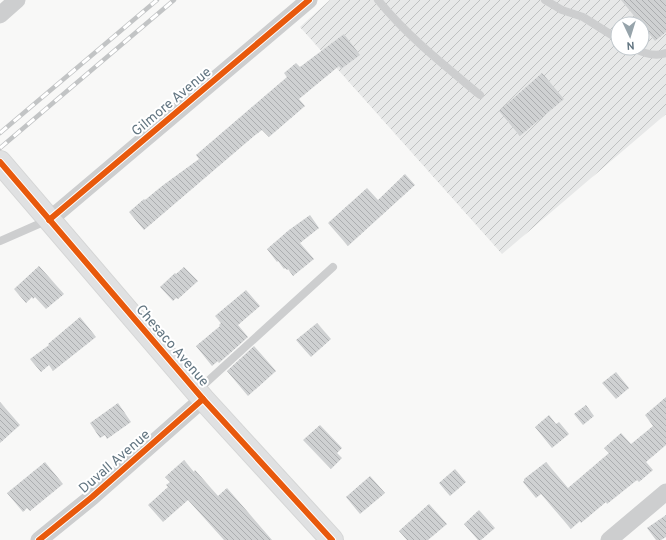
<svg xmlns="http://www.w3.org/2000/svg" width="666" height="540" font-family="Overpass,sans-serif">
	<defs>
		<pattern id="industrial-furrows" width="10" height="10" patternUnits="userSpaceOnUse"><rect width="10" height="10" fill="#e7e8e8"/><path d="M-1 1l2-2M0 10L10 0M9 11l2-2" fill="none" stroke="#bfc1c1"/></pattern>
		<pattern id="building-back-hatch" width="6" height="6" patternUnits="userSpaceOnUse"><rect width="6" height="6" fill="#cfd1d2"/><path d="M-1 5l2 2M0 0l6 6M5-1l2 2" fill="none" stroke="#acaeb0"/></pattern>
	</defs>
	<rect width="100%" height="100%" fill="#f8f8f7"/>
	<path fill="url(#industrial-furrows)" fill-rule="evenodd" d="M330 0H666V114L502 254 300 27ZM618 24H642V48H618Z"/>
	<g fill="url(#building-back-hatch)">
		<polygon points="621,0 666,0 666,32 655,41"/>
		<polygon points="344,34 360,55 341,69 339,66 299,99 305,106 269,137 262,130 254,136 144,230 129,212 144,199 145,200 162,186 199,159 196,155 287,77 284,73 296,63 300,67"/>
		<polygon points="542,73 564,99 520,136 499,111"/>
		<polygon points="405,174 415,185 348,246 328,223 367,188 378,200"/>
		<polygon points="310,215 319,228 300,243 314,259 293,276 288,269 287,270 285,268 284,269 278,261 277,262 267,249 289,230"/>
		<polygon points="39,266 64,294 46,309 35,297 33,299 32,297 26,303 14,289"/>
		<polygon points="184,267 198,281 178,299 176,298 173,301 160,287 175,273 176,274"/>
		<polygon points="246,290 260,306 238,325 248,337 219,363 218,361 212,366 196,346 220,326 219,325 221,323 215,316"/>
		<polygon points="80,317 96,337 53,371 49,365 41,372 30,359 49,345 48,344"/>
		<polygon points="317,323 331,339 311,357 296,340"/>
		<polygon points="254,346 276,371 248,396 227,371"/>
		<polygon points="616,372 629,388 616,399 602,383"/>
		<polygon points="666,397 666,445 646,462 653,470 639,482 637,480 607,504 606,502 581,523 580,521 571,529 541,494 536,498 523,482 524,481 524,479 546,462 568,488 609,453 604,448 621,433 631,444 653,426 645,415"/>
		<polygon points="0,402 20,425 0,443"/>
		<polygon points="118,403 131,422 107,439 105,435 100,438 90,423"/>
		<polygon points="586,405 594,416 583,425 574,414"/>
		<polygon points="549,415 556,424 559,422 569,434 552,448 535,427"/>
		<polygon points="320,425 342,448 337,453 342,458 331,469 303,440"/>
		<polygon points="184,460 194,472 195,470 218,496 227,488 272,540 224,540 188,500 163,522 148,505 168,487 166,485 170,482 165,477"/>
		<polygon points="45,462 63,484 30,511 27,508 23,512 7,493"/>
		<polygon points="455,469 466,482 450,496 439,483"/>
		<polygon points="370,476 385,493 360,514 346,497"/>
		<polygon points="429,504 447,524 428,540 407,540 399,531"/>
		<polygon points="479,510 495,528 481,540 478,540 464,524"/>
		<polygon points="666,515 666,537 661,540 656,540 647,528"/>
	</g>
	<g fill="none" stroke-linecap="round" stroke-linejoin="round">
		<g stroke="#d5d6d6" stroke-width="24">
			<polyline id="secondary" points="0,162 203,399 332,540"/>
		</g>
		<g stroke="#cdcecf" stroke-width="8">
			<path d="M378 0C408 37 444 65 480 95"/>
			<polyline points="545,0 562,10 583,17 618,39"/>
			<path d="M633 48C643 53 656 57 666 53"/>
			<polyline points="0,241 48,220"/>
			<polyline points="197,391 333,267"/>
		</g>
		<g stroke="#cdcecf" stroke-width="17">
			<polyline points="0,15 17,0"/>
			<polyline points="49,220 309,0"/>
			<polyline points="39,540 92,497 203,399"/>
			<polyline points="609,540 666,492"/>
		</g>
		<use href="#secondary" stroke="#e0e1e2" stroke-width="22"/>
		<g stroke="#c2c4c5" stroke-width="4.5">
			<g id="rail">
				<polyline points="0,133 157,0"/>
				<polyline points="0,148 174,0"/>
			</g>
		</g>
		<use href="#rail" stroke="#fff" stroke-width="3" stroke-dasharray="9" stroke-linecap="butt"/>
		<g stroke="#fff" stroke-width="8">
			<g id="cycleway">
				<polyline points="0,162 203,399 332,540"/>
				<polyline points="49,220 309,0"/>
				<polyline points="39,540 92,497 203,399"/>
			</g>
		</g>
		<use href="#cycleway" stroke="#e8590c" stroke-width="6"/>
	</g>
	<g text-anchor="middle" stroke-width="4" stroke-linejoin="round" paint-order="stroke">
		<g font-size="14" fill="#637682" stroke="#fff">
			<text transform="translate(171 101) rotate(-40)" y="5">Gilmore Avenue</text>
			<text transform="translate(173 345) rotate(49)" y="5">Chesaco Avenue</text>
			<text transform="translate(114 461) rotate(-41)" y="5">Duvall Avenue</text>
		</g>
	</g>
	<g transform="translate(630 36) rotate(176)"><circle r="19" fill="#ffffff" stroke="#c1c8cd"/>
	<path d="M0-3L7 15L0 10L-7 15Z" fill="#97a4ab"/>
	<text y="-6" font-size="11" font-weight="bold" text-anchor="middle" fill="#637682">N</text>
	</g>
</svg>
